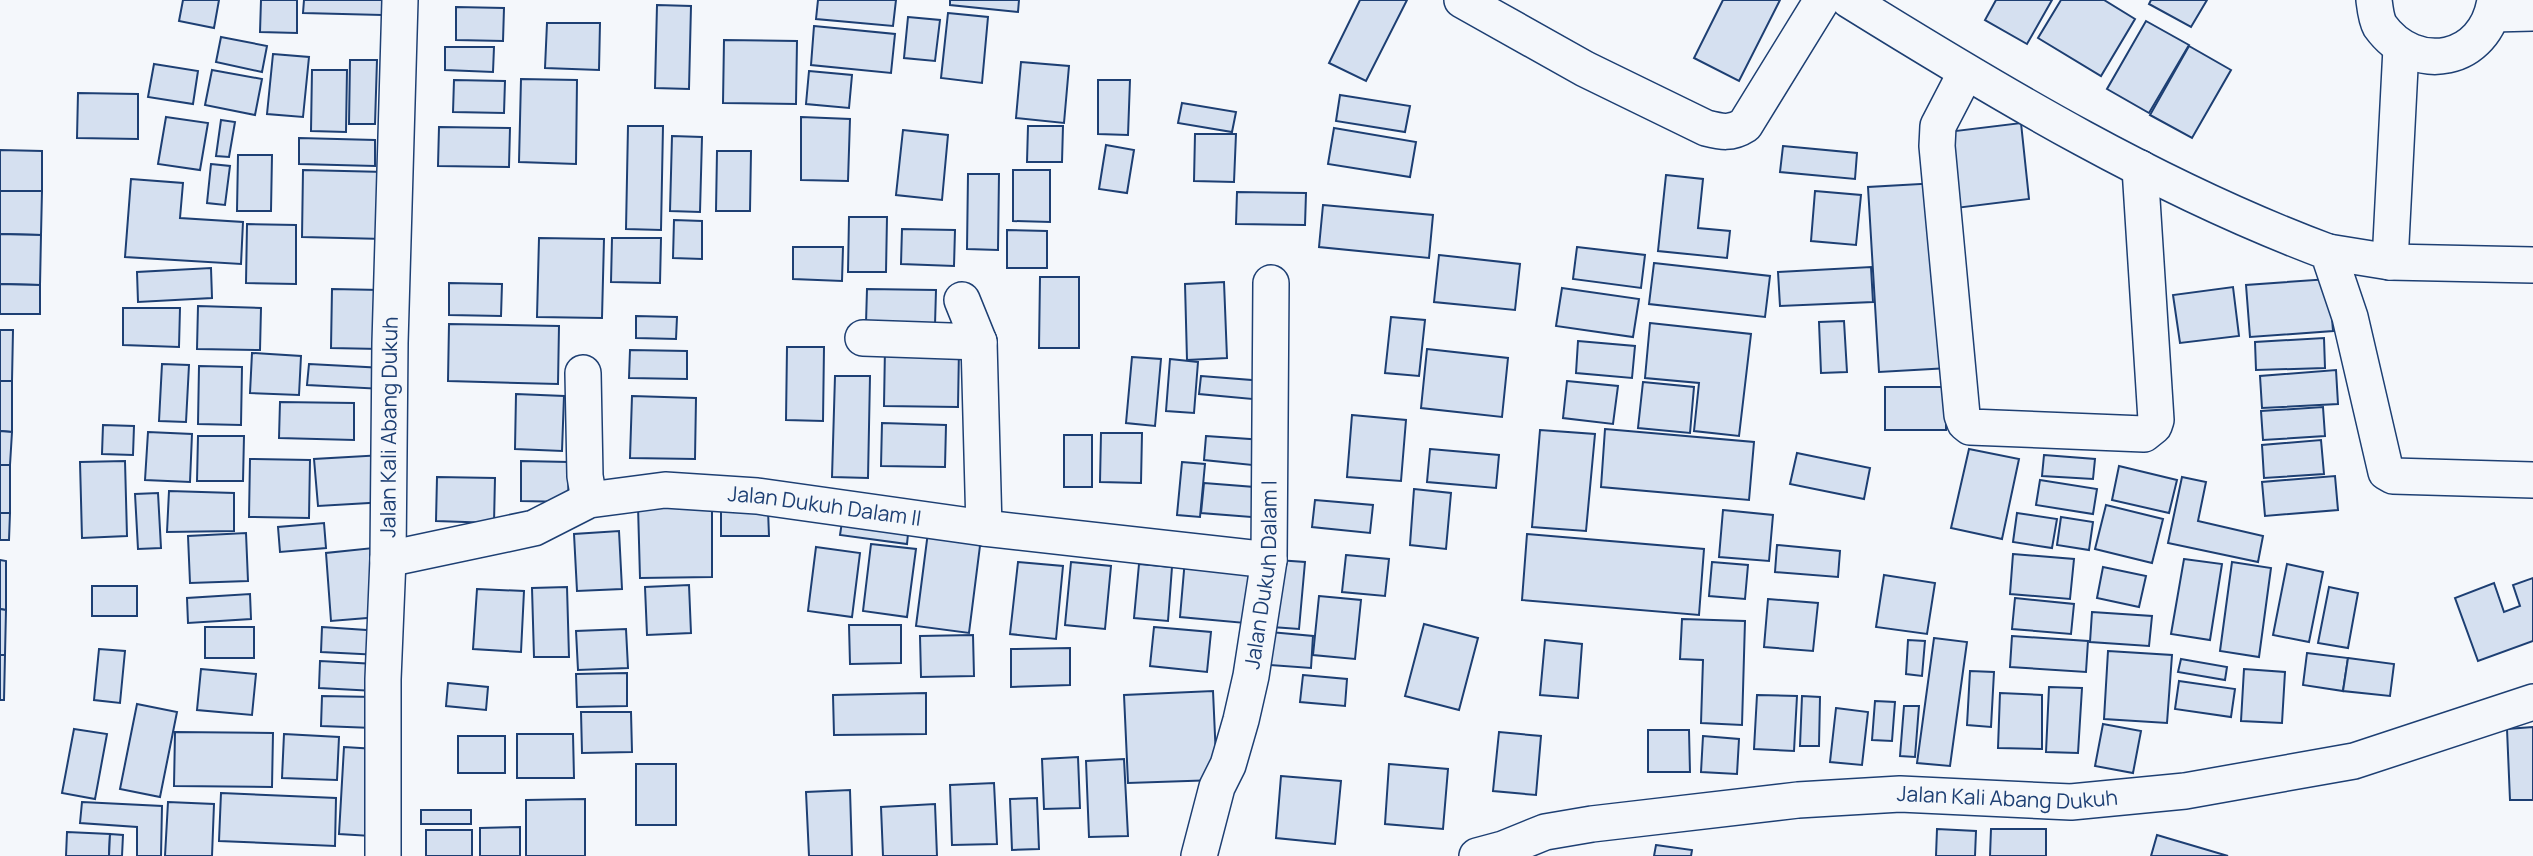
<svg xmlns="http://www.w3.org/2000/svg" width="2533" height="856" font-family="Manrope,sans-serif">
	<rect width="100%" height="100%" fill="#f4f7fb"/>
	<g fill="#d5e0f0" stroke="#1d3f73" stroke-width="2">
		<polygon points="183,0 219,0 214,28 179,21"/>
		<polygon points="261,0 297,0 297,33 260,32"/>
		<polygon points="304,0 382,0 382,15 303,13"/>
		<polygon points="818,0 896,0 893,26 816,19"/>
		<polygon points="950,0 1019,0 1018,12 950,5"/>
		<polygon points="1360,0 1407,0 1366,81 1329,63"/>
		<polygon points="1723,0 1780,0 1739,81 1694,58"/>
		<polygon points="1996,0 2052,0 2027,44 1985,20"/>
		<polygon points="2061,0 2104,0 2135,19 2101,76 2038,38"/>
		<polygon points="2151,0 2207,0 2191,27 2149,4"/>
		<polygon points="657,5 691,6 689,89 655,88"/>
		<polygon points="456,7 504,8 503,41 456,40"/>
		<polygon points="948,13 988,17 982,83 941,78"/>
		<polygon points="908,17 940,20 935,61 904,58"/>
		<polygon points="2146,21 2189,45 2149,113 2107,89"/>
		<polygon points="547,23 600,23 599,70 545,68"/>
		<polygon points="814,26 895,34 891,73 811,65"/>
		<polygon points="221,37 267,46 262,72 216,62"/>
		<polygon points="724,40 797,41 796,104 723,103"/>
		<polygon points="2189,46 2231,70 2192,138 2150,115"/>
		<polygon points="445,47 494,47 493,72 445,70"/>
		<polygon points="273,54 309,57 303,117 267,114"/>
		<polygon points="350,60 377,60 375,124 349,124"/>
		<polygon points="1021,62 1069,66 1064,123 1016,118"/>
		<polygon points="154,64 198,71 193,104 148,97"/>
		<polygon points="212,70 262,79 255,115 205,105"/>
		<polygon points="312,70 347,70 346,132 311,131"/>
		<polygon points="809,71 852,75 849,108 806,104"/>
		<polygon points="521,79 577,80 576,164 519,162"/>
		<polygon points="454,80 505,81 504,113 453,112"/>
		<polygon points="1098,80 1130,80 1128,135 1098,134"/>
		<polygon points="78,93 138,94 138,139 77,138"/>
		<polygon points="1340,95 1410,106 1405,132 1336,121"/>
		<polygon points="1182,103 1236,112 1232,132 1178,123"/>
		<polygon points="166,117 208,123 200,170 158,164"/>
		<polygon points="801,117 850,119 848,181 801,180"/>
		<polygon points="221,120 235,122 229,157 216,156"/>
		<polygon points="2021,123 2029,199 1956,208 1947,132"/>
		<polygon points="628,126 663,126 661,230 626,229"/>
		<polygon points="1028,126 1063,126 1062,162 1027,162"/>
		<polygon points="439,127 510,128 509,167 438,166"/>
		<polygon points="1334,128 1416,142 1410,177 1328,164"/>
		<polygon points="903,130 948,135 942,200 896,195"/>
		<polygon points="1195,134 1236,134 1234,182 1194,181"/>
		<polygon points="672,136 702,137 700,212 670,211"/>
		<polygon points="299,138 375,140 375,166 299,164"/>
		<polygon points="1106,145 1134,150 1127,193 1099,189"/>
		<polygon points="1783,146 1857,153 1855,179 1780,172"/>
		<polygon points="0,150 42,151 42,191 0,191"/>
		<polygon points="717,151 751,151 750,211 716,211"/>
		<polygon points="238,155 272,155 271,211 237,211"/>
		<polygon points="211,164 230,166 225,205 207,203"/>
		<polygon points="303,170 385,172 384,239 302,237"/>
		<polygon points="1013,170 1050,170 1050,222 1013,221"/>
		<polygon points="968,174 999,174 998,250 967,249"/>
		<polygon points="1666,175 1703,179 1698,228 1730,231 1727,258 1658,251"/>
		<polygon points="131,179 183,183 180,218 243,222 241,264 125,257"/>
		<polygon points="1938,183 1949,368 1879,372 1868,187"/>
		<polygon points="0,191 42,191 41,235 0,234"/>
		<polygon points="1815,191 1861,195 1856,245 1811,241"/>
		<polygon points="1237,192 1306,193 1305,225 1236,224"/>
		<polygon points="1323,205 1433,215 1429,258 1319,247"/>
		<polygon points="849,217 887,217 886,272 848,272"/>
		<polygon points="674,220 702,221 702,259 673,258"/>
		<polygon points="247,224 296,225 296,284 246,283"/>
		<polygon points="902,229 955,230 954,266 901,264"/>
		<polygon points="1007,230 1047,231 1047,268 1007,268"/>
		<polygon points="0,234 41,235 40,285 0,284"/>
		<polygon points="539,238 604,239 602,318 537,317"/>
		<polygon points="612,238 661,238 660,283 611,282"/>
		<polygon points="793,247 843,247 842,281 793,279"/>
		<polygon points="1577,247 1645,255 1641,288 1573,279"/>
		<polygon points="1439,255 1520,264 1515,310 1434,302"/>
		<polygon points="1654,263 1770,276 1765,317 1649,304"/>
		<polygon points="1871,267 1873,302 1780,306 1778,272"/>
		<polygon points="211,268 212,298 138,302 137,272"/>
		<polygon points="1040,277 1079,277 1079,348 1039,348"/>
		<polygon points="2329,279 2333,331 2250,337 2246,285"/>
		<polygon points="1224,282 1227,358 1187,360 1185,284"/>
		<polygon points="449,283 502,284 501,316 449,315"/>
		<polygon points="0,284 40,285 40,314 0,314"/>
		<polygon points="2233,287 2239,336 2180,343 2173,295"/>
		<polygon points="1562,288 1639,299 1633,337 1556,326"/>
		<polygon points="332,289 380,290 379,349 331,348"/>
		<polygon points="867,289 936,290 935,325 866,323"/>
		<polygon points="198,306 261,308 260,350 197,349"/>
		<polygon points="123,308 180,308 179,347 123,345"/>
		<polygon points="636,316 677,317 676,339 636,338"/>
		<polygon points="1391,317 1425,320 1419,376 1385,373"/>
		<polygon points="1844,321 1847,372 1821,373 1819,322"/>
		<polygon points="1650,323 1751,334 1739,436 1694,431 1699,383 1645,378"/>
		<polygon points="449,324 559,326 558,384 448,381"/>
		<polygon points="0,330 13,330 12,381 0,381"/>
		<polygon points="2324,338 2325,368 2256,370 2255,342"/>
		<polygon points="1578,341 1635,346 1632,378 1576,373"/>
		<polygon points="787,347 824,347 823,421 786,420"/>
		<polygon points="885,347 959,348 958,407 884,406"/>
		<polygon points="1427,349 1508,358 1502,417 1421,408"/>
		<polygon points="630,350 687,351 687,379 629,378"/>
		<polygon points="252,353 301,356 299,395 250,393"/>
		<polygon points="1132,357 1161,359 1155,426 1126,423"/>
		<polygon points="1170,359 1198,362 1194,413 1166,411"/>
		<polygon points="162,364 189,365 186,422 159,421"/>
		<polygon points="309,364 384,368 383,389 307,385"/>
		<polygon points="199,366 242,367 241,425 198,424"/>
		<polygon points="2336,370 2338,404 2262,408 2260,376"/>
		<polygon points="835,376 870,376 868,478 832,477"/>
		<polygon points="1201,376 1264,381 1263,400 1199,394"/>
		<polygon points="0,381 12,381 12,432 0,431"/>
		<polygon points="1567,381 1618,386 1613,424 1563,418"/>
		<polygon points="1643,382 1694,387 1690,433 1638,428"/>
		<rect x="1885" y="387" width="61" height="43"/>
		<polygon points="516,394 564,396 562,451 515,449"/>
		<polygon points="632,396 696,398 695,459 630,458"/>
		<polygon points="280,402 354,403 354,440 279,438"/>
		<polygon points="2323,407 2325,436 2263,440 2261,411"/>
		<polygon points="1352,415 1406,420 1401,481 1347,477"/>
		<polygon points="882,423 946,425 945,467 881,466"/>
		<polygon points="103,425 134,426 133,455 102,454"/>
		<polygon points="1605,429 1754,442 1749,500 1601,487"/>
		<polygon points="1540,430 1595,434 1586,531 1532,527"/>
		<polygon points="0,431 12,432 10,465 0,465"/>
		<polygon points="148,432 192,434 190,482 145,480"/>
		<polygon points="1101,433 1142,433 1141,483 1100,482"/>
		<rect x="1064" y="435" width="28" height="52"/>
		<polygon points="198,436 244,436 243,481 197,481"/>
		<polygon points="1206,436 1264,440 1262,466 1204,460"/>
		<polygon points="2321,440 2324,474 2264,478 2262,445"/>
		<polygon points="1430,449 1499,455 1496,488 1427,482"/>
		<polygon points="1969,449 2019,459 2002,539 1951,528"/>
		<polygon points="1797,453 1870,468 1864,499 1790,484"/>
		<polygon points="383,455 386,502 318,506 314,459"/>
		<polygon points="2044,455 2095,459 2093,479 2042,476"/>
		<polygon points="250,459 310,460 309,518 249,517"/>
		<polygon points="125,461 127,536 82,538 80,462"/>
		<polygon points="521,461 569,462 568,502 521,501"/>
		<polygon points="1182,462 1205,464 1200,517 1177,515"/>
		<rect x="0" y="465" width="10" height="48"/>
		<polygon points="2119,466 2177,480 2169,513 2112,500"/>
		<polygon points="2335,476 2338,510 2265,516 2262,482"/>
		<polygon points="437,477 495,478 494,523 436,521"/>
		<polygon points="2182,477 2206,482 2198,521 2263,536 2258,562 2168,543"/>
		<polygon points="2040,480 2097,489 2093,514 2036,505"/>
		<polygon points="1204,483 1267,488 1264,518 1201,513"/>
		<polygon points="1414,489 1451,493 1446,549 1410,545"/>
		<polygon points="169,491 234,493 234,531 167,532"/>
		<polygon points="158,493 161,548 138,549 135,494"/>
		<polygon points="1315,500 1373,505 1370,533 1312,527"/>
		<polygon points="712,504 712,577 640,578 638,506"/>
		<polygon points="2106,505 2163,519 2152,563 2095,549"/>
		<polygon points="768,510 769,536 721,536 721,511"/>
		<polygon points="1723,510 1773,515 1769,561 1719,557"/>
		<polygon points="0,513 10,513 9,540 0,540"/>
		<polygon points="2017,513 2057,519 2052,548 2013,542"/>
		<polygon points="843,515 909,524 907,544 840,535"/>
		<polygon points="2061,517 2093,522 2089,550 2057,545"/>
		<polygon points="324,523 326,548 280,552 278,527"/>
		<polygon points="619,531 622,589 577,591 574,534"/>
		<polygon points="928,532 981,538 969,633 916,626"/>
		<polygon points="246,533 248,581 190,583 188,536"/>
		<polygon points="1527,534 1704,549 1699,615 1522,600"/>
		<polygon points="871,544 916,549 907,617 863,611"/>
		<polygon points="1777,545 1840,551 1838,577 1775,572"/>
		<polygon points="816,547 860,553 852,617 808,611"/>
		<polygon points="373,548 379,617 331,621 326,553"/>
		<polygon points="2013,554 2074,559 2070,599 2010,594"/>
		<polygon points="1346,555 1389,559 1385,596 1342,592"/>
		<polygon points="1185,559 1250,564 1245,623 1180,617"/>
		<polygon points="2184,559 2222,564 2210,640 2171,634"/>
		<polygon points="0,560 6,561 6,610 0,609"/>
		<polygon points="1277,560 1305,562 1299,629 1272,627"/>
		<polygon points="1018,562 1063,566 1056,639 1010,634"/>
		<polygon points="1071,562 1111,566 1105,629 1065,625"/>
		<polygon points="1712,562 1748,565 1745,599 1709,596"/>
		<polygon points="2232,562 2271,568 2259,657 2220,651"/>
		<polygon points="1139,564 1172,567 1168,621 1134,618"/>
		<polygon points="2287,564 2323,572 2309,642 2273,635"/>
		<polygon points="2103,567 2146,576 2139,607 2097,598"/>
		<polygon points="1884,575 1935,583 1927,634 1876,627"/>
		<polygon points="2533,578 2533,641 2478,661 2455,598 2494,583 2504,612 2520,606 2513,585"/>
		<polygon points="689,585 691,633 647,635 645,587"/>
		<rect x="92" y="586" width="45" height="30"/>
		<polygon points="567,587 569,657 534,657 532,588"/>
		<polygon points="2329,587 2358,593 2348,648 2318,643"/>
		<polygon points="477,589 524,591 521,652 473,649"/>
		<polygon points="250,594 251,619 188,623 187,598"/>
		<polygon points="1319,596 1361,600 1355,659 1313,655"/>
		<polygon points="2015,598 2074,604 2071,634 2012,629"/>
		<polygon points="1768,599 1818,603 1813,651 1764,647"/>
		<polygon points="0,609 6,610 5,655 0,655"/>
		<polygon points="2092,612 2152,616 2149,646 2090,642"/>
		<polygon points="1682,619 1745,621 1742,725 1701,723 1703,660 1680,659"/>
		<polygon points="1424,624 1478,638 1459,710 1405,696"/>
		<polygon points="849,625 901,625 901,663 850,664"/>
		<rect x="205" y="627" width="49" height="31"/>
		<polygon points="322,627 381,631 380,655 321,652"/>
		<polygon points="1154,627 1211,632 1207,672 1150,666"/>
		<polygon points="626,629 628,668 578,670 576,631"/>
		<polygon points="1259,631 1313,636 1311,668 1255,664"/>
		<polygon points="973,635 974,676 921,677 920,636"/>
		<polygon points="2012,636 2088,641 2086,672 2010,667"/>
		<polygon points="1934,638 1967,642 1950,766 1917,763"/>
		<polygon points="1545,640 1582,644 1578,698 1540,695"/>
		<polygon points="1908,640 1925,641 1922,676 1906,674"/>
		<polygon points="1070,648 1070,685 1011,687 1011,649"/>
		<polygon points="99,649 125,651 120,703 94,700"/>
		<polygon points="2108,651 2172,655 2167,723 2104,719"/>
		<polygon points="2307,653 2348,658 2343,691 2303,685"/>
		<polygon points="0,655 5,655 4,700 0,700"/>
		<polygon points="2348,658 2394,664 2390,696 2343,691"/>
		<polygon points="2181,659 2227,667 2225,680 2178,672"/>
		<polygon points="320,661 376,664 375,691 319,688"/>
		<polygon points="201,669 256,674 252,715 197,710"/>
		<polygon points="2244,669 2285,672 2282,723 2241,721"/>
		<polygon points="1970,671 1994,672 1991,727 1967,725"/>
		<polygon points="627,673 627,706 577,707 576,674"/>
		<polygon points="1303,675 1347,679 1345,706 1300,702"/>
		<polygon points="2179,681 2235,689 2231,717 2175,709"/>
		<polygon points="448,683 488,687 486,710 446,706"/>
		<polygon points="2049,687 2082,688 2078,753 2046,752"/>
		<polygon points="1213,691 1217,780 1128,783 1124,695"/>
		<polygon points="926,693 926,734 834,735 833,695"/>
		<polygon points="2000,693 2042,695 2042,749 1998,748"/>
		<polygon points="1757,695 1797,696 1794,751 1754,749"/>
		<polygon points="322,696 374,697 373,728 321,726"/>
		<polygon points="1802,696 1820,697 1819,746 1800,746"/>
		<polygon points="1875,701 1895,702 1892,741 1872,740"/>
		<polygon points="137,704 177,712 160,797 120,789"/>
		<polygon points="1904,706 1919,706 1915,757 1900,756"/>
		<polygon points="1836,708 1868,712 1862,765 1830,762"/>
		<polygon points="581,712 631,712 632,752 582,753"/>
		<polygon points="2103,724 2141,731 2133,773 2095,766"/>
		<polygon points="2533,727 2533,800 2510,800 2507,729"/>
		<polygon points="74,729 107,734 95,799 62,793"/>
		<polygon points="1648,730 1689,730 1690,772 1648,772"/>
		<polygon points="175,732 273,733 272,787 174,786"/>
		<polygon points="1499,732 1541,736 1536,795 1493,791"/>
		<polygon points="284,734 339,737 337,780 282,778"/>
		<polygon points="517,734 573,734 574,778 517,778"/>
		<rect x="458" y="736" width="47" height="37"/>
		<polygon points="1703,736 1739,739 1737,774 1701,772"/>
		<polygon points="344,747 376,749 371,836 339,834"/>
		<polygon points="1078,757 1080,808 1044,809 1042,759"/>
		<polygon points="1124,759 1128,836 1089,837 1086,761"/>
		<rect x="636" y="764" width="40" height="61"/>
		<polygon points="1389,764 1448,769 1443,829 1385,824"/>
		<polygon points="1281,776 1341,781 1335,844 1276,838"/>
		<polygon points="994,783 997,844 952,845 950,785"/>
		<polygon points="850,790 852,856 809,856 806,792"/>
		<polygon points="221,793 336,798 335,846 219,841"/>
		<polygon points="1037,798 1039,849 1012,850 1010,799"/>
		<polygon points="585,799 585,856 526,856 526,800"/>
		<polygon points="82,802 162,806 161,856 137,856 137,827 80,823"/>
		<polygon points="168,802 214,804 212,856 165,856"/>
		<polygon points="935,804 937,856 883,856 881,807"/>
		<rect x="421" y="810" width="50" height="14"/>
		<polygon points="520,827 520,856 480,856 480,828"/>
		<polygon points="1937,829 1976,831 1975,856 1936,856"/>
		<polygon points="1991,829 2046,829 2046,856 1990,856"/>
		<rect x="426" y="830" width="46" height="26"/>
		<polygon points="67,832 110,834 109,856 66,856"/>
		<polygon points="110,834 123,835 122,856 109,856"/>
		<polygon points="2157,835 2228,856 2151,856"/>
		<polygon points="1656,845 1692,850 1691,856 1654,856"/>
	</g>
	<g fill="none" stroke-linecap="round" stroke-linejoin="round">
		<g stroke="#1d3f73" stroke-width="38">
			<g id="minor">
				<path d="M1462 0 1585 69 1706 128C1722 132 1731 134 1745 125L1822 0"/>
				<path d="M1849 0C2002 95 2159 189 2328 252L2350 317 2386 472 2393 476 2533 480"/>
				<path d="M2374 0C2375 8 2376 19 2380 26 2416 76 2486 62 2495 0"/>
				<polyline points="2493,14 2533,13"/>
				<polyline points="1966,72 1938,126 1937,146 1962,415 1965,423 1970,427 2144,434 2154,426 2156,420 2140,168"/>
				<polyline points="2328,252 2390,262 2533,265"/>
				<polyline points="2390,262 2401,48"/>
				<polyline points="962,300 979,342 984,528"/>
				<polyline points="863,338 979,342"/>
				<polyline points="583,373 585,476 589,500"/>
				<path id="s1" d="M388 559 534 528 589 500 665 490 757 496 984 528 1269 560"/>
				<path id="s2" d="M383 856V679L388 559 390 343 400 0"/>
				<path id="s3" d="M1199 856 1217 787 1228 765 1241 720 1251 676 1269 560 1271 283"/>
				<path id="s4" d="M1477 856 1503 849 1545 832 1592 824 1798 800 1900 794 2071 802 2185 791 2354 761 2533 702"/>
			</g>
		</g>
		<use href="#minor" stroke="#f4f7fb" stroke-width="35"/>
	</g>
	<g text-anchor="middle" stroke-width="5" stroke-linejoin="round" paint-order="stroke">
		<g font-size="21" fill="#1d3f73" stroke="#f4f7fb">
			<text dy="7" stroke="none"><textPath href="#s2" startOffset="429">Jalan Kali Abang Dukuh</textPath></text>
			<text dy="7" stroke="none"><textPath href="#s1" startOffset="448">Jalan Dukuh Dalam II</textPath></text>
			<text dy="7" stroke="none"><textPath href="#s3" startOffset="290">Jalan Dukuh Dalam I</textPath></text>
			<text dy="7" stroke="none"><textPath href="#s4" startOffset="537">Jalan Kali Abang Dukuh</textPath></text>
		</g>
	</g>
</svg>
